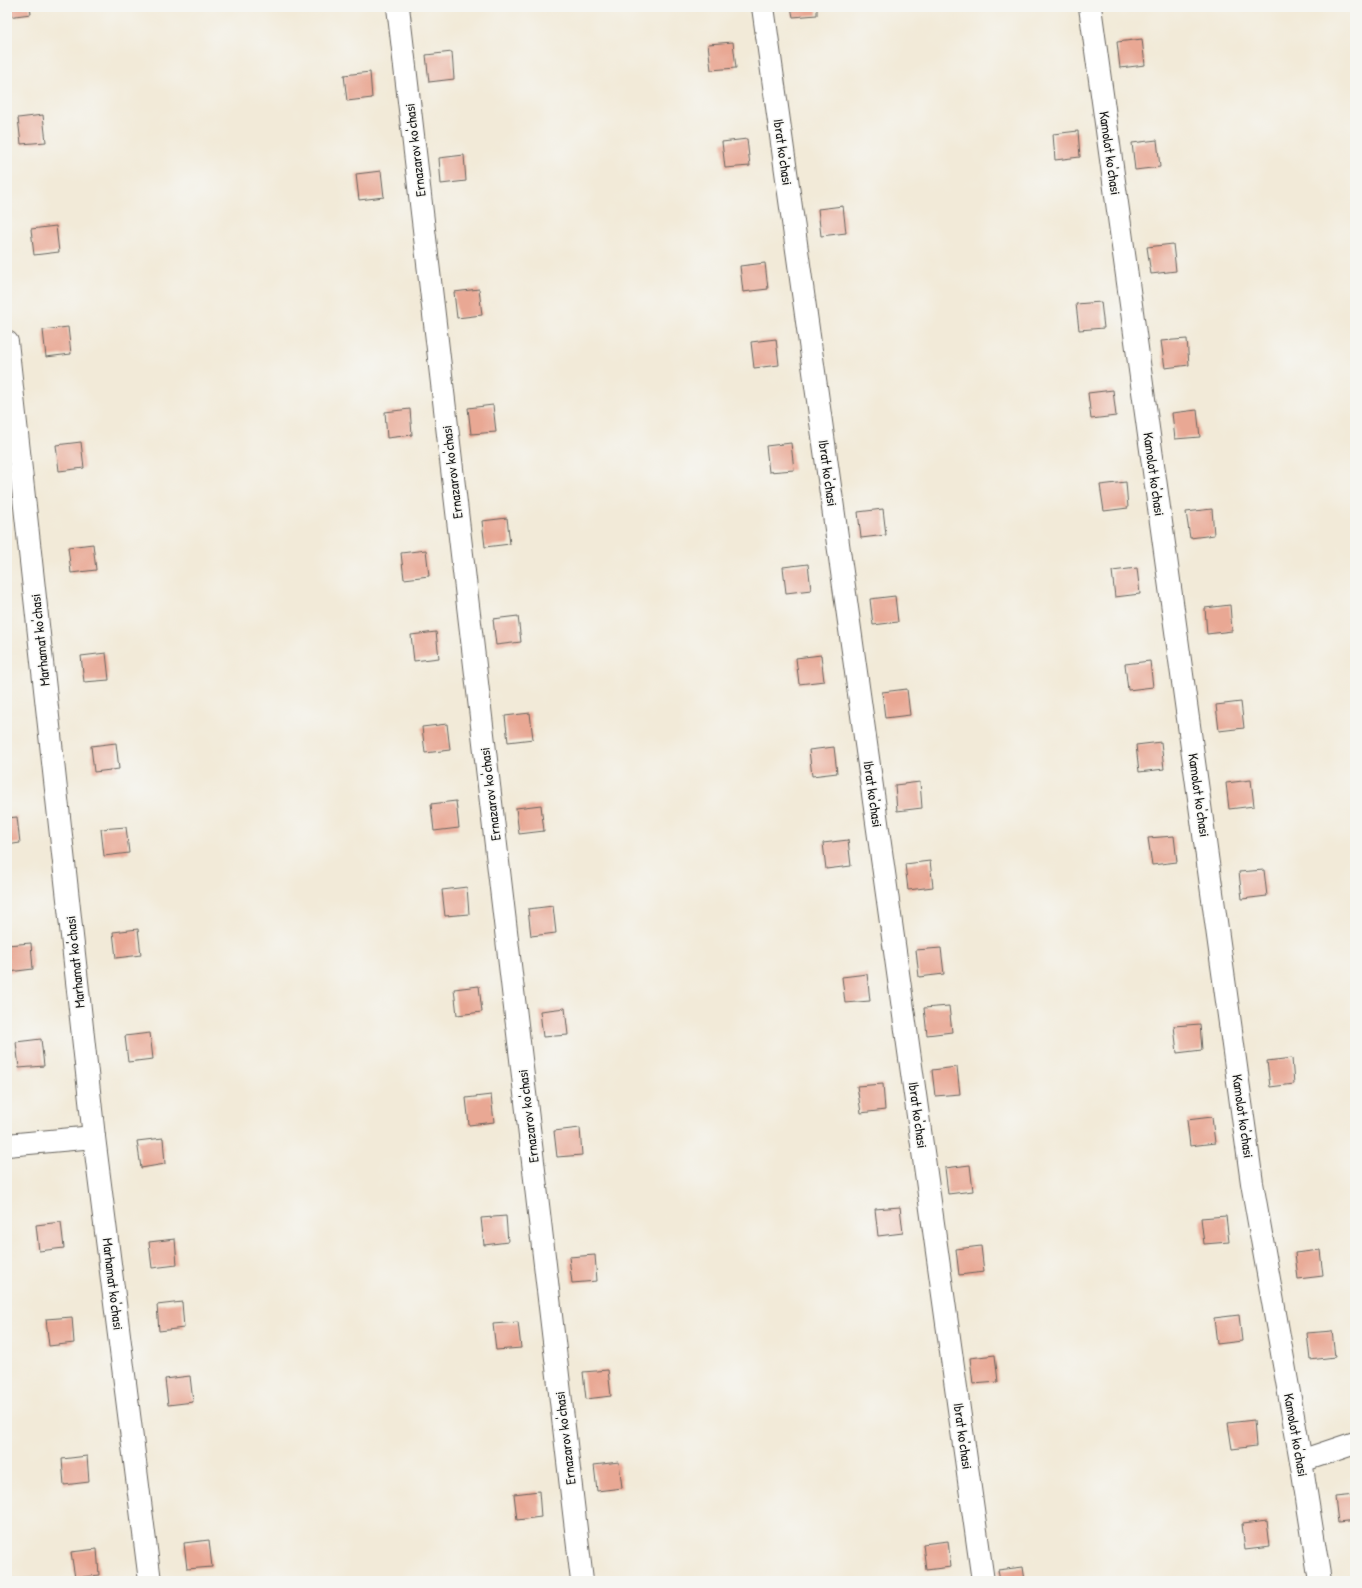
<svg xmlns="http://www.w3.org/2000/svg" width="1362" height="1588" font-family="'Patrick Hand',sans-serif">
	<rect width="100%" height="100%" fill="#f6f6f2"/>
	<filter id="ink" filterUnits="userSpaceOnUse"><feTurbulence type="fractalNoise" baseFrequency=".025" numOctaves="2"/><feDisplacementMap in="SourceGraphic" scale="8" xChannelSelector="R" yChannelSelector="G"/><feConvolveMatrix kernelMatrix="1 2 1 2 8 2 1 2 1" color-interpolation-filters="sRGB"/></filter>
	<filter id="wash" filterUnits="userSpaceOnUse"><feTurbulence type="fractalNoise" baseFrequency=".012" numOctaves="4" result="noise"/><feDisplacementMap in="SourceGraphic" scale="16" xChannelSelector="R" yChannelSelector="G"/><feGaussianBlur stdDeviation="0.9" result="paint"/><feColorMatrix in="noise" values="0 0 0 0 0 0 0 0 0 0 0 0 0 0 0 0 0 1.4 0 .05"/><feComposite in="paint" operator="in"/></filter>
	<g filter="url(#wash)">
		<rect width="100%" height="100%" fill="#f2ead8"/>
		<g id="blocks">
			<g fill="#e9a894">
				<polygon points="7,7 30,7 31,14 7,17"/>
				<polygon points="791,7 817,7 817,15 793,17"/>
				<polygon points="1142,39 1145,65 1120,68 1117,42"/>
				<polygon points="733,42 736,68 711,70 708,44"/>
				<polygon points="452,52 454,79 429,82 426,55"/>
				<polygon points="370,72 372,98 347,101 344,75"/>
				<polygon points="43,115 46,142 21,144 18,118"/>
				<polygon points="1078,131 1080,157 1055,160 1053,134"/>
				<polygon points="747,139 750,166 725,168 722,142"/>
				<polygon points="1157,140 1160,167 1135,170 1132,143"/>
				<polygon points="464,155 466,181 441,184 439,158"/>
				<polygon points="381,171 384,197 359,200 356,174"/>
				<polygon points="843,206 846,233 821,236 818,209"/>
				<polygon points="56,226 59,252 34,255 31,229"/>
				<polygon points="1173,244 1176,271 1151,274 1147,247"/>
				<polygon points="765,263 768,289 743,292 740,266"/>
				<polygon points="479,289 482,315 457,318 454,292"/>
				<polygon points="1101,302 1104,328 1079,330 1076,304"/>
				<polygon points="68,327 71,354 46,357 43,330"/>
				<polygon points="776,339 779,365 754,368 751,342"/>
				<polygon points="1187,339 1189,365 1165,368 1161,341"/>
				<polygon points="1113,390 1116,416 1091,419 1088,393"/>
				<polygon points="493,405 496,432 471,434 468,408"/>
				<polygon points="410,409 412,435 387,438 385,412"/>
				<polygon points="1197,410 1200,437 1175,439 1172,413"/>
				<polygon points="81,442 84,468 59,471 56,445"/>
				<polygon points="791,443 794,470 769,472 766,446"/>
				<polygon points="1126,482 1128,508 1104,511 1100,485"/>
				<polygon points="883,509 886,535 861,538 858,512"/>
				<polygon points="1212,509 1214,535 1190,538 1186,512"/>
				<polygon points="507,518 510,544 485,547 482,521"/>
				<polygon points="93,544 96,570 71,573 68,547"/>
				<polygon points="426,550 429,576 404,579 401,553"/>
				<polygon points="808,564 811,590 786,593 783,567"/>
				<polygon points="1137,568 1140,594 1115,597 1112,571"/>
				<polygon points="895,596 898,622 873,625 870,599"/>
				<polygon points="1230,605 1232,631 1207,634 1205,608"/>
				<polygon points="518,616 521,642 496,645 493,619"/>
				<polygon points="436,632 439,658 414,661 411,635"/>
				<polygon points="106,653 109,680 84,682 81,656"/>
				<polygon points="821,655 824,681 799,684 796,658"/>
				<polygon points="1150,661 1153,687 1128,690 1125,664"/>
				<polygon points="907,689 910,715 885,718 882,692"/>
				<polygon points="1241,702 1244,728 1219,731 1216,705"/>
				<polygon points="530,713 533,739 508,742 505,716"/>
				<polygon points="447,724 450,750 425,753 422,727"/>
				<polygon points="1161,742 1164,769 1139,772 1136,745"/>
				<polygon points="116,743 119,769 94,772 91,746"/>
				<polygon points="834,747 837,773 812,776 809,750"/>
				<polygon points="1251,780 1254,806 1229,809 1226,783"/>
				<polygon points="920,782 922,808 897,811 895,785"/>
				<polygon points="456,801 459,828 434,831 431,804"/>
				<polygon points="541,805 544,831 519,834 516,808"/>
				<polygon points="17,817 20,843 7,845 7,818"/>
				<polygon points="126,827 129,853 104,856 101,829"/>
				<polygon points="1174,836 1177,862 1152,865 1148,838"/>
				<polygon points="848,840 851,866 826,869 823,843"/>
				<polygon points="930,861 933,887 908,890 905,864"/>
				<polygon points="1264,870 1267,896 1242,899 1239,872"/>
				<polygon points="467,887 469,914 445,916 442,890"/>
				<polygon points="553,906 556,933 531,936 528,909"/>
				<polygon points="138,929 141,955 116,958 113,932"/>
				<polygon points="31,943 33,969 9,972 7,945"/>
				<polygon points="941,948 944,974 919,977 916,950"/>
				<polygon points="867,974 870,1001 845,1003 842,977"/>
				<polygon points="479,986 482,1012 457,1015 454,989"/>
				<polygon points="949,1006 952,1032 927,1035 924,1008"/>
				<polygon points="565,1008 568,1035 543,1037 540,1011"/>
				<polygon points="1200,1024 1202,1050 1177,1053 1174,1026"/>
				<polygon points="150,1033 153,1059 128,1062 125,1036"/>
				<polygon points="41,1039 44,1066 19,1068 16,1042"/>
				<polygon points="1292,1058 1294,1084 1270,1087 1267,1061"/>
				<polygon points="957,1067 960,1094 935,1096 932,1070"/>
				<polygon points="883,1084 885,1110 861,1113 857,1086"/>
				<polygon points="491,1095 494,1122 469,1125 466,1098"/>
				<polygon points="1212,1117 1215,1143 1190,1146 1187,1120"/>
				<polygon points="580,1128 582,1155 557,1157 554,1131"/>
				<polygon points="163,1138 165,1164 141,1168 137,1141"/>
				<polygon points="970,1165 973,1191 948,1194 945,1168"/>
				<polygon points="900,1207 903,1233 878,1236 875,1209"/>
				<polygon points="506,1216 508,1242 484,1245 481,1218"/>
				<polygon points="1226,1216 1229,1242 1204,1244 1201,1218"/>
				<polygon points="61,1222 64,1248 39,1251 36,1225"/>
				<polygon points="175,1239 177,1265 152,1268 149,1242"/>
				<polygon points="981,1246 984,1272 959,1275 956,1249"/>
				<polygon points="1320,1250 1323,1276 1298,1279 1295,1253"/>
				<polygon points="595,1255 597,1281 572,1283 569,1257"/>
				<polygon points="182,1302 184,1328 159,1331 157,1305"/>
				<polygon points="1239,1315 1242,1341 1217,1344 1214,1318"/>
				<polygon points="72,1317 74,1343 49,1346 46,1319"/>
				<polygon points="518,1322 521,1348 496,1350 493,1324"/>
				<polygon points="1332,1331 1335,1357 1310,1360 1307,1333"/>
				<polygon points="995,1355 998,1382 973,1384 970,1358"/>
				<polygon points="608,1370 611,1396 586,1399 583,1372"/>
				<polygon points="190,1376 193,1402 168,1405 165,1379"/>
				<polygon points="1254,1420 1256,1446 1232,1449 1228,1423"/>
				<polygon points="87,1456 89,1482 64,1485 62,1459"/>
				<polygon points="619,1462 622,1488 597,1491 594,1465"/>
				<polygon points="539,1491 541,1517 517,1520 514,1494"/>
				<polygon points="1355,1495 1355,1521 1338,1523 1335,1497"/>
				<polygon points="1267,1521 1270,1547 1245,1550 1242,1524"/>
				<polygon points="209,1540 212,1567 187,1569 184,1543"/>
				<polygon points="948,1541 951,1567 926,1570 923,1544"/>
				<polygon points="97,1549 99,1575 75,1578 71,1552"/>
				<polygon points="1023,1567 1025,1581 1000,1581 998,1570"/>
			</g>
		</g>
	</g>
	<g filter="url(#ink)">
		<use href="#blocks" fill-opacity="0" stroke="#67645e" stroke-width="1"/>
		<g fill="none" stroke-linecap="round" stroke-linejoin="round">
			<g stroke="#67645e" stroke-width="24">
				<g id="minor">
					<polyline points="398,7 582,1581"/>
					<polyline points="763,7 983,1581"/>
					<polyline points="1090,7 1252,1183 1301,1461 1320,1581"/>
					<polyline points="7,342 94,1137 150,1581"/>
					<polyline points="7,1145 94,1137"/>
					<polyline points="1301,1461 1355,1443"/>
				</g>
			</g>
			<use href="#minor" stroke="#fff" stroke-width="22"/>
		</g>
	</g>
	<g text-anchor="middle" stroke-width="3" stroke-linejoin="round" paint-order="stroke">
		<g font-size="14" fill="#1c1c1c" stroke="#f6f6f2">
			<text transform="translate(415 150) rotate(-97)" y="5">Ernazarov ko'chasi</text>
			<text transform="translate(783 152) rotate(82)" y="5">Ibrat ko'chasi</text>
			<text transform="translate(1110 153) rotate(82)" y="5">Kamolot ko'chasi</text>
			<text transform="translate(452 472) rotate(-97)" y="5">Ernazarov ko'chasi</text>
			<text transform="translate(828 473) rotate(82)" y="5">Ibrat ko'chasi</text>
			<text transform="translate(1154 474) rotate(82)" y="5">Kamolot ko'chasi</text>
			<text transform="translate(40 640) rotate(-96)" y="5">Marhamat ko'chasi</text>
			<text transform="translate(490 794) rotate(-97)" y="5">Ernazarov ko'chasi</text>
			<text transform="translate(873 794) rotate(82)" y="5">Ibrat ko'chasi</text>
			<text transform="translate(1199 795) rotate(82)" y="5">Kamolot ko'chasi</text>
			<text transform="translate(75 962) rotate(-96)" y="5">Marhamat ko'chasi</text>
			<text transform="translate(918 1115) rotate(82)" y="5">Ibrat ko'chasi</text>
			<text transform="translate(528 1116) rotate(-97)" y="5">Ernazarov ko'chasi</text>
			<text transform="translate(1243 1116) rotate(82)" y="5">Kamolot ko'chasi</text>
			<text transform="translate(113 1284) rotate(83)" y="5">Marhamat ko'chasi</text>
			<text transform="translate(1296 1435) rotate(80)" y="5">Kamolot ko'chasi</text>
			<text transform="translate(963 1436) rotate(82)" y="5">Ibrat ko'chasi</text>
			<text transform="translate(565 1438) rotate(-97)" y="5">Ernazarov ko'chasi</text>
		</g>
	</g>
	<rect width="1362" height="1588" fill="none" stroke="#f6f6f2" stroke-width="24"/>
</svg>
